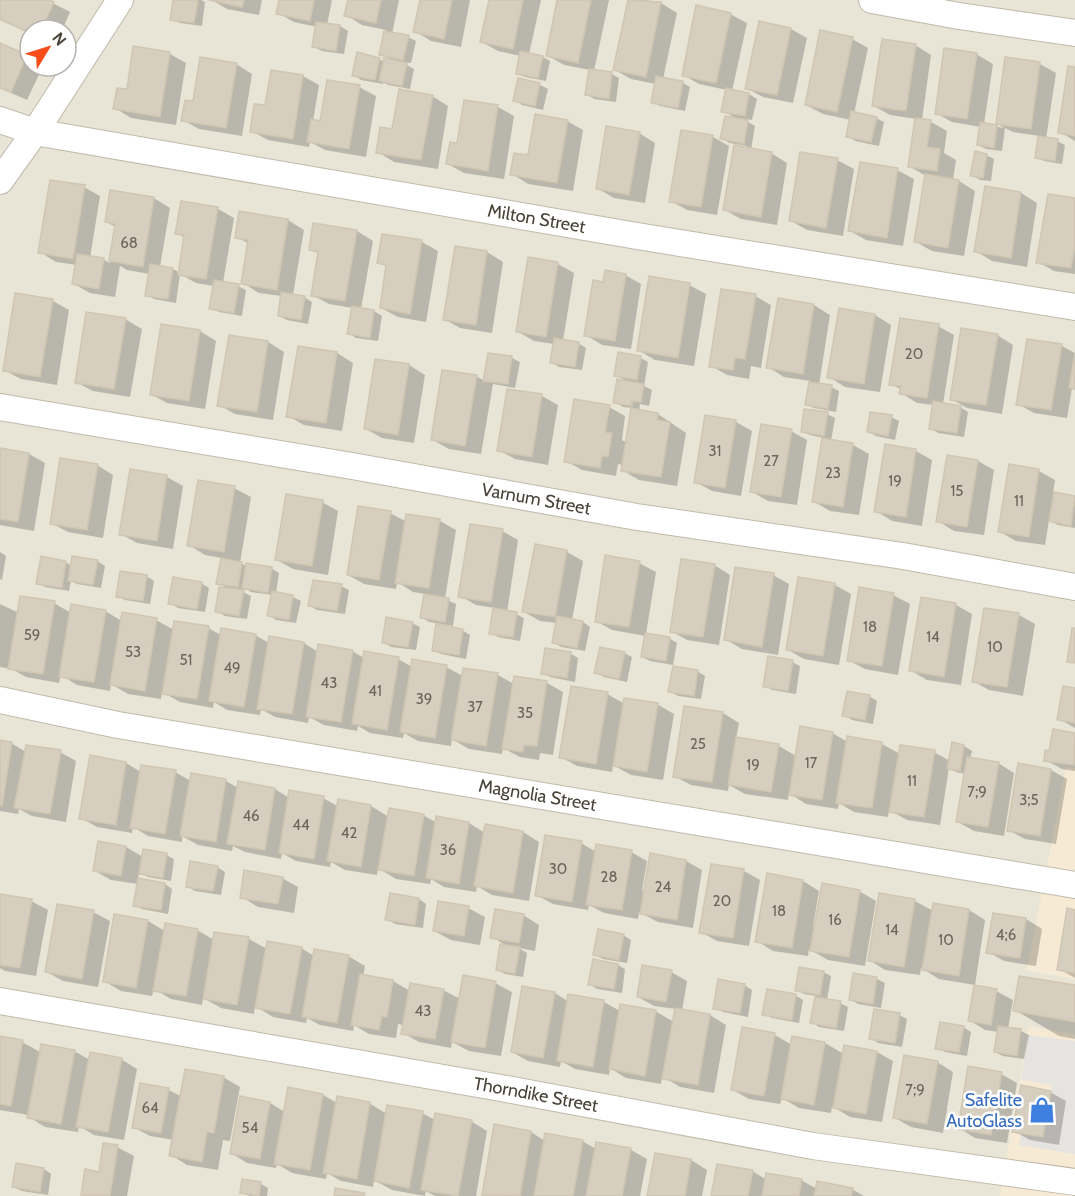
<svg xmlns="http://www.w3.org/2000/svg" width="1075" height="1196" font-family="Cabin,sans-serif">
	<rect width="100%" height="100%" fill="#f4f1e8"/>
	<path fill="#e8e4d6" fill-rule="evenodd" d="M0 0H1075V768L1067 767 1027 970 1075 979V1034L1029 1027 1000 1196H0ZM30 30H66V66H30Z"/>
	<g fill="#f6ead4">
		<polygon points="1066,767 1075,768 1075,979 1027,970"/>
		<polygon points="1029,1027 1075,1034 1075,1196 1000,1196"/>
	</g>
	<polygon fill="#e5e4e0" points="1028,1035 1075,1041 1075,1154 1019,1145 1021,1133 1043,1137 1052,1085 1021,1079"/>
	<g fill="#0003">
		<polygon points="0,0 47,0 70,12 62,30 30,30 30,33 0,20"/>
		<polygon points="175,0 201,0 205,2 202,26 180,23 172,19"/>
		<polygon points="212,0 262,0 259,15 227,9"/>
		<polygon points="281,0 332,0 327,25 340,26 348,31 344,54 322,51 314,47 317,27 294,22 278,13"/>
		<polygon points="349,0 399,0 392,34 408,37 416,41 411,63 401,62 414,69 410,89 388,85 383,82 383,84 361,80 354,75 379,59 384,62 394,61 381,54 386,30 362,25 346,15"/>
		<polygon points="421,0 470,0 461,47 431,41 415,31"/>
		<polygon points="491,0 541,0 529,54 543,57 550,61 546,81 525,77 517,73 521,56 498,51 482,42"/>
		<polygon points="559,0 609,0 594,71 612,74 619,78 616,102 594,99 587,94 590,70 564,65 547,55"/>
		<polygon points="630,0 645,0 661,3 677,13 663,79 683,83 690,87 685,111 660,106 652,102 656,84 631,79 615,70"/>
		<polygon points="730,14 747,23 732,91 749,94 757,99 752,120 741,118 755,126 751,150 771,153 787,163 777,225 741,219 725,210 747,146 729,143 722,138 737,119 723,111 727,90 699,84 683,75"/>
		<polygon points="791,29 807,38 793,103 763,97 746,88"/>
		<polygon points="852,39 868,48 854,114 876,118 884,122 879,146 855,141 848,136 851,120 823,114 806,105"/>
		<polygon points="0,45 30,58 30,66 43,66 27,100 0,88"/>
		<polygon points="915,45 931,55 922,120 931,122 947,131 944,153 956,160 953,180 959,181 975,191 964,256 932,251 916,242 926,176 909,166 917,119 890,115 874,106"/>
		<polygon points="135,48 170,54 186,63 176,125 131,118 115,108 128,91"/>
		<polygon points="976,54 993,64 984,124 1004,128 997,123 1006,59 1040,64 1056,73 1046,139 1057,141 1065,145 1062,164 1044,161 1036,157 1040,136 1013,132 1005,128 1002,151 986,149 978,145 981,127 952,122 936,113"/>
		<polygon points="236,64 252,74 242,136 199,129 183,120 194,103"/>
		<polygon points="1075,69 1075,141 1060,132"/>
		<polygon points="303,76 319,85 313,121 321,122 359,87 376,96 366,157 325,150 310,142 309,147 268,140 251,131 266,107"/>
		<polygon points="519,80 540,85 548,89 543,110 522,105 515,100"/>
		<polygon points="432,96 448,106 438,169 394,162 378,152 393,131"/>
		<polygon points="466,101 498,107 514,116 504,179 464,173 448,164 458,144"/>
		<polygon points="567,121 583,130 573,191 528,184 512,174"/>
		<polygon points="639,133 655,143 645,203 614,198 597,188"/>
		<polygon points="713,137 729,146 717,215 687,210 671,201"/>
		<polygon points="986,155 994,159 991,181 980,180 972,175"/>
		<polygon points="837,160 854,169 843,236 807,230 791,221"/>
		<polygon points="897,170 914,179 903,246 866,240 850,231"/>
		<polygon points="84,187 100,196 90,258 104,260 110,263 116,227 106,222 154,198 170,208 160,267 173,269 180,273 185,238 177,233 218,209 234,218 223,283 238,286 246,290 242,316 219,312 211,308 214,286 196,283 180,274 176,303 154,299 147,295 150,274 127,270 120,266 115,297 90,293 74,284 77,265 56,262 40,252"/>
		<polygon points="986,188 1021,193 1037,203 1027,267 992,261 976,251"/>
		<polygon points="1075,200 1075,274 1054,271 1038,262"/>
		<polygon points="288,220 304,230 293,295 304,297 312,302 308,324 287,320 279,316 282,296 259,293 243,283 249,244 237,237"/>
		<polygon points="357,231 373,241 361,309 374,311 382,316 378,341 356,338 349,333 353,308 329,304 312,295 319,254 310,249"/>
		<polygon points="422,242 438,251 426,322 398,317 381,308 388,267 379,263"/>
		<polygon points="456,247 487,252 503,262 492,333 460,328 444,319"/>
		<polygon points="558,264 574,273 563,341 578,343 586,348 582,370 559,367 551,362 554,344 534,341 517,331"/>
		<polygon points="625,275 641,284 631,349 602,345 586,335 604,284"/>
		<polygon points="689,285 706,294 694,366 655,360 638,350"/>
		<polygon points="755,296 771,305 761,368 751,366 749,379 727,375 711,366"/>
		<polygon points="779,300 814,305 830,315 819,385 831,387 839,391 836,412 814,408 807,404 810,381 784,377 768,367"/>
		<polygon points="53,301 69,310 57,385 21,379 4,370"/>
		<polygon points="840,310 875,315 891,325 880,392 845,387 829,377"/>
		<polygon points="125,319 142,329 130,397 93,391 76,382"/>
		<polygon points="162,325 200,331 216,341 205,409 167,403 151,394"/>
		<polygon points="938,326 954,335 943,404 960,407 968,412 964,437 938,433 930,428 934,405 917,403 901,393 902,390 891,384"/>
		<polygon points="997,335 1013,345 1002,414 967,408 951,399"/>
		<polygon points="230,336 268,342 284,352 273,420 235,414 219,405"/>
		<polygon points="1062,346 1075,353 1075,390 1072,388 1067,418 1034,413 1018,404"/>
		<polygon points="337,353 353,363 342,431 304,425 288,416"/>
		<polygon points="489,354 512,358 520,362 515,388 493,384 481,454 449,449 433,440 476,376 485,381"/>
		<polygon points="619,354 641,358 648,362 644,386 652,390 649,406 640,404 639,411 658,414 686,433 677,486 639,480 622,470 623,465 618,464 616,476 582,470 566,461 609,407 625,416 622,440 627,443 633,408 623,407 615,402 628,382 616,375"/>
		<polygon points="409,365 425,375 414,443 382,438 366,429"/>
		<polygon points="542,396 558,405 548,465 515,459 499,450"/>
		<polygon points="827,414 835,418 831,441 853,445 869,454 859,515 830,511 813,501 824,438 810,435 802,431"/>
		<polygon points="891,417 899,421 895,440 876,436 869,432"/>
		<polygon points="736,422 752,431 741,496 712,491 696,482"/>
		<polygon points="791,431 807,440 797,505 768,501 751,491"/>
		<polygon points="887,446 916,451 932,460 922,526 892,521 876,511"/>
		<polygon points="0,450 29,454 45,463 34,531 0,525"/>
		<polygon points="978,461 994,470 984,535 954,531 938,521"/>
		<polygon points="97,465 113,475 103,538 68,532 51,523"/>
		<polygon points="1010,466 1039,471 1055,480 1053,493 1075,498 1075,528 1058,525 1049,520 1045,545 1016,541 999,531"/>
		<polygon points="132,471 167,477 183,486 173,549 137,543 121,534"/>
		<polygon points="234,488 251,497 240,563 247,566 271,568 279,573 276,593 293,597 301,601 296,623 276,620 269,615 273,595 251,592 246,589 246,590 239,590 251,596 247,619 225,616 217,611 230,590 218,583 222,558 205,555 189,545"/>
		<polygon points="322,502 338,511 328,575 293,569 277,560"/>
		<polygon points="390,513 407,522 440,521 456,530 445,599 456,604 453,626 429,622 421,617 425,594 413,592 397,582 396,589 364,584 348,575"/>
		<polygon points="502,531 518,540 507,612 516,614 524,618 520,641 498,637 491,633 495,608 476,605 460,596"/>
		<polygon points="536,546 567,552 583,561 572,620 583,622 590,627 585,651 561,647 554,643 557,623 540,621 524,612"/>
		<polygon points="0,552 6,556 2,580 0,579"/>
		<polygon points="97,561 105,566 101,588 77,584 71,581 69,591 45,587 38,583 65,562 72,566"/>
		<polygon points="639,563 656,572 646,634 669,638 677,643 673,665 650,661 642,657 646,636 612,630 596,621"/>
		<polygon points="714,565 730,575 719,645 687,640 671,631"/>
		<polygon points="773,575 789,584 778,655 742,649 725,639"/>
		<polygon points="146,576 154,581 150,604 125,600 117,596"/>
		<polygon points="201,583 209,588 205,612 178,608 170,603"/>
		<polygon points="835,585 851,594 839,665 804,659 788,650"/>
		<polygon points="341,586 349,590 345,614 317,610 310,606"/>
		<polygon points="893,595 910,604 898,675 865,669 848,660"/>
		<polygon points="922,599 956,605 972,614 961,685 927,680 910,670"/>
		<polygon points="54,603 71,613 105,611 122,621 156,620 174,630 208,628 221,635 255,635 269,643 304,643 318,652 352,651 364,658 398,659 412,667 446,667 463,676 498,675 514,684 515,677 547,683 563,692 553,755 540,753 539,760 520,757 503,748 502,754 469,749 452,739 451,746 418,741 404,733 403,738 370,733 358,726 357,731 324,725 309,717 308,723 275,717 261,709 260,715 227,710 214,702 213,708 180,702 162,692 161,699 128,694 111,684 110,691 77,685 61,675 59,683 26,677 12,669 0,667 0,604 19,613"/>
		<polygon points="985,609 1019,615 1035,624 1023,696 989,690 973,681"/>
		<polygon points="412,623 420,627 416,650 391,647 384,642"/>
		<polygon points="462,630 470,635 466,659 441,654 433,650"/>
		<polygon points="624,653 632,657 627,682 604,677 596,672"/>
		<polygon points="571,654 578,658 575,682 550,677 543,673"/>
		<polygon points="792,662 800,666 796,694 772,690 765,686"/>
		<polygon points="697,671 705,676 701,699 678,696 670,691"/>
		<polygon points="1075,689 1075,728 1059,719"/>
		<polygon points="607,694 625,704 657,704 674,714 663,780 631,775 613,765 612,772 577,766 561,757"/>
		<polygon points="869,696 877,701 873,724 852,720 844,715"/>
		<polygon points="723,713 739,723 736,739 779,746 796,756 832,733 848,742 848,738 882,744 900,754 934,752 950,761 953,744 964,746 972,751 970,759 998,763 1014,773 1004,836 974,831 958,822 965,774 956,772 949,768 940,825 907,820 889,810 888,817 854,812 839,803 838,809 806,804 789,793 788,800 745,794 729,785 728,791 691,785 674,776"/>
		<polygon points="1054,731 1075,734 1075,771 1062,769 1045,760 1051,753"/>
		<polygon points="0,741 11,743 26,752 60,752 76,761 66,822 32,816 19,809 18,814 0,811"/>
		<polygon points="126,763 141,772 175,772 191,781 226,781 238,788 275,789 289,798 323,798 339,807 371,806 389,817 423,815 437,823 469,823 485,833 523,832 539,842 529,901 492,895 477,886 476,892 444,887 431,879 430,884 396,879 378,868 377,875 345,870 331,862 330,867 296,861 282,853 281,859 245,852 233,846 232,851 198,845 182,836 182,842 148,836 133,827 132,833 97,827 81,818"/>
		<polygon points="1051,770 1067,779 1056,844 1025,839 1008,830"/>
		<polygon points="581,843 596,852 631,852 647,861 642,891 645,891 686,861 702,870 693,928 658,922 639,912 638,919 604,913 589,905 588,910 553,904 536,895"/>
		<polygon points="126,847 143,857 166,855 174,859 171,881 148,877 139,872 138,880 165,884 172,889 168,914 142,909 135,905 138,884 111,880 95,871"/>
		<polygon points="217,867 225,872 221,895 195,891 187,886"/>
		<polygon points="744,871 760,880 749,946 717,941 701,932"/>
		<polygon points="282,878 298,887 294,913 258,907 242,897"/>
		<polygon points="803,881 819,891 813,927 816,927 859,891 876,901 865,966 828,960 809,949 808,956 773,951 757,941"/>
		<polygon points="391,895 419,899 426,904 423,928 395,924 387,919"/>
		<polygon points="0,896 31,901 48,910 36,976 5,971 0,968"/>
		<polygon points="915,901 933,911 934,904 969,910 985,920 975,985 939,979 921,968 920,975 885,970 869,960"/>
		<polygon points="468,908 485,917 480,945 451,940 434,931"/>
		<polygon points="1075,911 1075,978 1059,969"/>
		<polygon points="93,912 110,921 98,987 63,981 47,972"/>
		<polygon points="523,915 539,925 535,951 519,948 527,953 523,977 505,974 498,970 509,947 492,937"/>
		<polygon points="1026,919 1042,929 1036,966 1004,961 988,952"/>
		<polygon points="148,921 165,931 197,930 214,940 216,933 249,939 267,949 301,948 314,956 348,956 365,966 363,976 393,981 410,991 443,990 460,999 495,983 512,992 501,1056 469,1051 452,1042 451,1048 419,1042 403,1033 404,1025 398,1024 396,1038 369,1034 354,1025 353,1031 320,1025 307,1018 306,1023 273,1017 255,1006 254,1014 221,1008 203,998 202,1005 171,999 154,989 152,996 121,991 104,981"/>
		<polygon points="623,935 631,940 627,963 603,959 595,955"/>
		<polygon points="618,965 625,969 622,993 597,989 590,984"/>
		<polygon points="671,972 687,981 682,1011 710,1015 726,1025 714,1093 680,1087 662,1076 661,1084 626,1078 610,1068 609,1075 575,1069 561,1061 560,1067 528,1061 512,1052 555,993 569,1002 570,996 604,1002 620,1011 655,1011 674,1022 676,1009 654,1006 638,997"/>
		<polygon points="823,972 831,976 827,1000 840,1003 848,1007 844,1031 819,1027 812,1022 816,996 804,994 797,990"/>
		<polygon points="854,975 877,979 885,983 881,1008 858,1004 850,999"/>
		<polygon points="744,985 752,990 748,1017 723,1012 715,1008"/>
		<polygon points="1075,987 1075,1039 1059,1036 1015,1010"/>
		<polygon points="996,991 1013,1000 1008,1029 1021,1031 1029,1035 1024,1059 1003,1056 995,1052 999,1032 985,1030 969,1020"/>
		<polygon points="795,995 803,1000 799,1023 772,1018 764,1014"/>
		<polygon points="899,1015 907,1019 902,1047 878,1043 871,1038"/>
		<polygon points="963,1027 971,1032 967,1056 945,1052 937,1048"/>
		<polygon points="743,1029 775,1035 792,1045 793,1038 825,1043 844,1054 877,1052 893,1061 882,1122 850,1117 832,1106 831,1113 799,1108 782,1098 780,1104 749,1099 733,1090"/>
		<polygon points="0,1038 22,1042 40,1052 74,1051 90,1060 121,1059 137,1069 124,1140 94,1135 79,1126 78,1132 45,1127 29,1117 29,1115 0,1110"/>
		<polygon points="937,1062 953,1072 943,1133 911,1127 895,1118"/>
		<polygon points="1001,1074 1017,1083 1007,1143 975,1138 959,1128"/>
		<polygon points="223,1077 240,1087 230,1141 223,1140 218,1170 187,1165 171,1155 174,1140 150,1136 133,1127 169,1090 182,1097"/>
		<polygon points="289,1089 323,1095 337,1103 369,1103 387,1114 422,1113 435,1120 471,1121 487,1131 476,1196 435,1196 426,1191 425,1196 392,1190 374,1180 373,1187 341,1181 327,1173 326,1179 292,1173 277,1164 276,1168 247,1163 231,1153 241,1098 270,1103 285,1112"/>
		<polygon points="1050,1092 1066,1101 1059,1145 1030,1140 1014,1131"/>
		<polygon points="531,1132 545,1141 582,1141 596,1149 631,1150 647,1159 640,1196 487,1196 483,1194"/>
		<polygon points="117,1147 134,1156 127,1196 85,1196 82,1194 100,1173"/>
		<polygon points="656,1154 691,1160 707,1170 702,1196 648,1196"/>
		<polygon points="17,1165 44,1169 51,1174 48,1195 22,1191 14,1187"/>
		<polygon points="752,1171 767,1180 801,1180 817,1189 852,1189 864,1196 713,1196"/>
		<polygon points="244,1181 261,1184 268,1188 267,1196 249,1196 242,1192"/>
	</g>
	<g fill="#d6cebe" stroke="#d0c6b1" stroke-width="1.5">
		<polygon points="0,0 50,0 54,2 41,30 30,30 30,33 0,19"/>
		<polygon points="173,0 198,0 194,23 170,20"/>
		<polygon points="209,0 244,0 242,7"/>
		<polygon points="279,0 314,0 310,21 276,14"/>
		<polygon points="348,0 381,0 376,23 344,16"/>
		<polygon points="420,0 452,0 444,39 413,32"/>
		<polygon points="489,0 523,0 513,49 480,42"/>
		<polygon points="557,0 591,0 578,63 546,56"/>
		<polygon points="628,0 661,2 646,77 613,70"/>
		<polygon points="696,5 731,13 716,83 682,76"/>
		<polygon points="759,21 791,28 777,95 745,89"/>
		<polygon points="316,22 340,25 336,51 312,47"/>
		<polygon points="820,30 853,37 837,112 805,105"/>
		<polygon points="384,31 409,35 403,60 379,55"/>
		<polygon points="882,39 916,44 906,111 872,106"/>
		<polygon points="0,43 27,55 11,92 0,88"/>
		<polygon points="133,46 170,52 160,117 113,109 117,88 127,89"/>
		<polygon points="944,48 977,53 967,119 935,114"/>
		<polygon points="520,51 543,56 538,78 516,74"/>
		<polygon points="357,52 380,58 375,80 352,76"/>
		<polygon points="200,57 237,63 226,128 181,121 185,100 193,101"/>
		<polygon points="1005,57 1040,62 1031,129 996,124"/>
		<polygon points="384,58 407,63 402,86 379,81"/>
		<polygon points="1068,66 1075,67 1075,136 1058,133"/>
		<polygon points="589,69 612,72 609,99 585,95"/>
		<polygon points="271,70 303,75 293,139 250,132 254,104 265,105"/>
		<polygon points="656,76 683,81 678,108 651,103"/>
		<polygon points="518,78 540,83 535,106 513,101"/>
		<polygon points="327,80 360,85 349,149 307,142 311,119 320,121"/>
		<polygon points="726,88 749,93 745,116 721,112"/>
		<polygon points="399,89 433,95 421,160 376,153 380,127 392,129"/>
		<polygon points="464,100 498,105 488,171 446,164 450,142 457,143"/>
		<polygon points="851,111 877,117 871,142 846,137"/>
		<polygon points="535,114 568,120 557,183 510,175 514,153 528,155"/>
		<polygon points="725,116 748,120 744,144 720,139"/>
		<polygon points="915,118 931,120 927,147 940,149 937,171 908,167"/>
		<polygon points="980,122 997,125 994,148 977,145"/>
		<polygon points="606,126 640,132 629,195 596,189"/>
		<polygon points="681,130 713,135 701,207 669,202"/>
		<polygon points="1038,136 1058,139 1055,161 1035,158"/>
		<polygon points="734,145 772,152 761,217 723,210"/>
		<polygon points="975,151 987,154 983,178 970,176"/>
		<polygon points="800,152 838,158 826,228 789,221"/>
		<polygon points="860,162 898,168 887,238 848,231"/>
		<polygon points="925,174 959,180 948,248 914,242"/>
		<polygon points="50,180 85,185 73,259 38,253"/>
		<polygon points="985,186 1021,192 1011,258 974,252"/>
		<polygon points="110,190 154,197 143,267 109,261 115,224 105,222"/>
		<polygon points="1048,194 1075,198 1075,245 1071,268 1036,263"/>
		<polygon points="181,201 218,207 206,279 178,275 184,235 175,234"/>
		<polygon points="239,211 288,219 277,290 241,284 248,240 235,238"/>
		<polygon points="313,223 357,230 345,301 311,296 318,252 309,250"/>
		<polygon points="382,234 422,240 410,314 380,308 386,265 377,263"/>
		<polygon points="455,246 487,251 476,325 443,320"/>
		<polygon points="77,254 104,258 99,289 72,284"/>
		<polygon points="528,257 558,262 546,337 516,332"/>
		<polygon points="150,264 173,268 168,299 145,296"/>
		<polygon points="605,270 626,274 615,341 584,336 593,280 603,282"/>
		<polygon points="649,276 690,283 678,358 637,351"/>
		<polygon points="214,280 239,284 234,313 209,309"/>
		<polygon points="721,289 756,294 745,359 735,358 733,370 709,367"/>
		<polygon points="281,292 305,296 301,320 278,316"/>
		<polygon points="15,293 53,299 40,377 3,371"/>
		<polygon points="778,298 814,304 803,374 766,368"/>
		<polygon points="352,306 374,310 370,338 347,334"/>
		<polygon points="839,308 875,314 864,384 827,378"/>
		<polygon points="86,312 126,318 114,389 75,383"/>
		<polygon points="900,318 939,324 927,398 899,394 901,386 889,385"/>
		<polygon points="161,324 200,330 189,401 150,395"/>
		<polygon points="961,328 998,334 986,405 950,400"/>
		<polygon points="229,335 268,341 257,412 217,406"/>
		<polygon points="554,338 579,342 575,367 550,363"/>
		<polygon points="1027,339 1062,344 1051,410 1016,405"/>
		<polygon points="298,346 337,352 326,423 286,417"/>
		<polygon points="618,352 641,356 637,380 614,376"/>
		<polygon points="488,353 512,356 508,384 483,381"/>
		<polygon points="1075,353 1075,389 1069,388"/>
		<polygon points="375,359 409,364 398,435 364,429"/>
		<polygon points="442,370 477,375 465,446 431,440"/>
		<polygon points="617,379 644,384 641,402 632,401 632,406 613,403"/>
		<polygon points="809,382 832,385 828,409 805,405"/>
		<polygon points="507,389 542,394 532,457 497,451"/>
		<polygon points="574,399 610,405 605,432 612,433 608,457 602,456 600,468 564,462"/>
		<polygon points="933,401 961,406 957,433 929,429"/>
		<polygon points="631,408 658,413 657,420 670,422 661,477 621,471"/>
		<polygon points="804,409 828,412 824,436 801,432"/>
		<polygon points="870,412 892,415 888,436 867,432"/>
		<polygon points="705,415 736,420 725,488 694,483"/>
		<polygon points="761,424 792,429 781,497 750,492"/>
		<polygon points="822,438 853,443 843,507 812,502"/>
		<polygon points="885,444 916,449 906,517 874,512"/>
		<polygon points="0,448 29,453 18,522 0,519"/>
		<polygon points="947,455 978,460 967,527 936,522"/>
		<polygon points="60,458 98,464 87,530 50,524"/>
		<polygon points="1009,464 1039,469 1029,537 998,532"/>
		<polygon points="130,469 167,475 157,541 119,535"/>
		<polygon points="198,480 235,486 224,552 187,546"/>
		<polygon points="1054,492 1075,496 1071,526 1049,521"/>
		<polygon points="286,494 323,500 312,566 275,560"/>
		<polygon points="358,506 391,511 379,580 347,575"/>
		<polygon points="406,514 440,519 429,588 395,583"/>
		<polygon points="470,524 503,529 491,602 458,597"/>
		<polygon points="535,544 567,550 555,617 522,612"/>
		<polygon points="605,555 640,561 629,627 595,622"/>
		<polygon points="41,556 66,561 62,588 36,584"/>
		<polygon points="72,556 98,560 93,585 68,581"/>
		<polygon points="221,558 242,562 238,587 216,584"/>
		<polygon points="681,559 715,564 703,637 670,632"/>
		<polygon points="246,563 272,567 268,593 242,588"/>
		<polygon points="735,567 774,573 762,647 724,640"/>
		<polygon points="120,571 147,575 143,601 116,597"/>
		<polygon points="173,577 202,582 197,609 168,604"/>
		<polygon points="798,577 835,583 823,656 786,650"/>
		<polygon points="313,580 342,584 337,611 308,606"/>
		<polygon points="219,587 244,590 239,616 215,612"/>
		<polygon points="859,587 894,593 882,666 847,661"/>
		<polygon points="272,591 293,595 289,620 267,616"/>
		<polygon points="424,594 449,598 445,622 420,618"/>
		<polygon points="20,596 55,601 43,674 8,669"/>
		<polygon points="921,597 956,603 944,677 909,671"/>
		<polygon points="71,604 106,610 94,682 59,677"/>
		<polygon points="493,608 517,612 513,637 489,634"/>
		<polygon points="984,608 1019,613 1007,687 972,682"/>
		<polygon points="122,612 157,618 145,691 110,685"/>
		<polygon points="557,616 583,621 577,648 552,643"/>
		<polygon points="386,617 413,622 408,647 382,643"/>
		<polygon points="174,621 209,626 197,699 162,694"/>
		<polygon points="436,624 463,629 459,655 432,651"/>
		<polygon points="221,628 256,634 244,707 209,701"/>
		<polygon points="1072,628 1075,628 1075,663 1067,662"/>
		<polygon points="645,633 670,637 666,661 641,657"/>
		<polygon points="269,636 304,642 292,714 257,709"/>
		<polygon points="318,644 353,650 341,722 306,717"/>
		<polygon points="600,647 625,652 619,679 594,673"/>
		<polygon points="545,648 571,652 567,678 541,674"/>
		<polygon points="364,651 399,657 387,730 352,724"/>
		<polygon points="768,656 793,660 788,691 763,687"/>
		<polygon points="412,659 447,665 435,738 400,732"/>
		<polygon points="673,666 698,670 694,696 668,692"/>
		<polygon points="463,668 498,673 486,746 451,740"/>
		<polygon points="514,676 547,681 537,746 524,745 523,752 502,749"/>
		<polygon points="571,686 608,692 596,764 559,758"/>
		<polygon points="1063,686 1075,688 1075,723 1057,720"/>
		<polygon points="847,691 870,695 865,720 842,716"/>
		<polygon points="624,698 658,703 647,772 613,766"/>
		<polygon points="684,706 723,712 712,782 673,777"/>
		<polygon points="800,726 833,732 822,800 789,795"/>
		<polygon points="1053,729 1075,733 1074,765 1044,761 1045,750 1049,751"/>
		<polygon points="847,736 882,742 872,808 836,803"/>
		<polygon points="736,737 779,744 771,792 728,785"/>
		<polygon points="0,740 12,742 2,806 0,805"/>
		<polygon points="952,742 964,745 960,771 947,769"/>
		<polygon points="26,745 61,750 50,814 14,808"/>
		<polygon points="900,745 935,750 924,817 889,812"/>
		<polygon points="90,755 126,762 116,825 79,819"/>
		<polygon points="967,757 999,762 988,827 956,822"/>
		<polygon points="1018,763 1051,769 1040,836 1007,831"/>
		<polygon points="141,765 176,770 165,834 130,828"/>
		<polygon points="191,773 226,779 216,842 180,836"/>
		<polygon points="238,781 275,788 265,850 227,844"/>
		<polygon points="289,790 324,796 314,859 279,853"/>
		<polygon points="338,799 371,805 361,867 327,861"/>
		<polygon points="389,808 424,814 414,876 378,870"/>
		<polygon points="436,816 469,822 459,884 426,878"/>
		<polygon points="485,824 523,831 513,893 474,886"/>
		<polygon points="545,835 582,841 572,902 535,896"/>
		<polygon points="98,841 126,846 121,876 93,871"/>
		<polygon points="596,844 632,850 622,910 586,905"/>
		<polygon points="143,849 167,853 163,878 139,874"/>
		<polygon points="650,853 686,860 677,920 640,914"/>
		<polygon points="190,861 218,866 213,891 186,887"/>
		<polygon points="711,864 744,869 733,938 699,933"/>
		<polygon points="244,870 283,877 278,904 240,898"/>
		<polygon points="767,873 803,880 792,948 755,942"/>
		<polygon points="138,878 165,883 161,910 133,906"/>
		<polygon points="822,883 860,890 849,957 810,951"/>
		<polygon points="390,893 419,898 415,925 385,920"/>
		<polygon points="879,893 915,899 904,967 868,961"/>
		<polygon points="0,894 32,899 20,968 0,965"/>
		<polygon points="438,901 469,906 464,936 433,931"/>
		<polygon points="933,903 969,909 959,976 922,970"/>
		<polygon points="57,904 94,910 82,979 45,972"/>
		<polygon points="1067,908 1075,910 1075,973 1057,970"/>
		<polygon points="495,909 524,914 519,943 490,938"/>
		<polygon points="993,913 1026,918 1020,958 986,953"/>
		<polygon points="114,914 148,920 136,988 103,982"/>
		<polygon points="165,923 198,929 186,996 153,991"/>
		<polygon points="598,929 624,934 619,960 593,955"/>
		<polygon points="214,932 249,937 237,1005 203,999"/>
		<polygon points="267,941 302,947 290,1014 255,1008"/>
		<polygon points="500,944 520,947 515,974 496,970"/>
		<polygon points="314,949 349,955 337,1023 302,1017"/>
		<polygon points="593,959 618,964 614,989 588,985"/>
		<polygon points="642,965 672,970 666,1002 637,997"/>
		<polygon points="799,967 824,971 820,995 795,991"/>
		<polygon points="853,973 877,977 873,1004 849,1000"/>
		<polygon points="360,974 393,980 387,1017 382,1016 379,1030 351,1025"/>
		<polygon points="463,975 496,981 485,1048 451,1042"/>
		<polygon points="1019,976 1075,985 1075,1022 1013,1011"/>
		<polygon points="718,979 745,984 740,1013 713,1009"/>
		<polygon points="410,983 444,989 435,1039 401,1034"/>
		<polygon points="974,985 997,989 991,1025 968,1021"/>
		<polygon points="522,986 555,992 543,1058 511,1052"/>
		<polygon points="767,989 796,994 792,1020 762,1015"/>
		<polygon points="568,994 604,1000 593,1067 557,1061"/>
		<polygon points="815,997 841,1001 836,1028 810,1023"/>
		<polygon points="620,1004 656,1010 645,1076 609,1069"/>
		<polygon points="675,1008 710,1014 698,1085 662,1079"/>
		<polygon points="874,1009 900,1013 895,1043 869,1039"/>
		<polygon points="940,1022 964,1026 959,1052 935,1049"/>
		<polygon points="998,1026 1021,1029 1017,1056 994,1052"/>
		<polygon points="742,1027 775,1033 764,1096 731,1090"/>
		<polygon points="0,1036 23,1040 11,1106 0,1104"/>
		<polygon points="792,1036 825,1042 814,1105 781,1099"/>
		<polygon points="41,1044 75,1050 61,1124 27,1118"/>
		<polygon points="844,1045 877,1051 866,1114 833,1108"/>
		<polygon points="90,1052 122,1058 108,1132 76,1127"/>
		<polygon points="904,1055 938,1061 927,1124 893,1118"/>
		<polygon points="968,1066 1002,1072 991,1135 958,1129"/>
		<polygon points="185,1069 224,1076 214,1133 207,1132 202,1162 169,1156"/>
		<polygon points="140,1083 169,1088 161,1133 132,1128"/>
		<polygon points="1021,1085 1051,1091 1043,1137 1012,1132"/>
		<polygon points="288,1087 323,1094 310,1170 274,1164"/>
		<polygon points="240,1096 270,1102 260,1159 230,1154"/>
		<polygon points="337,1096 370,1102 357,1179 323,1173"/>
		<polygon points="387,1105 423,1111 409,1188 374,1181"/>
		<polygon points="435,1113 472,1120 458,1196 421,1190"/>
		<polygon points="494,1124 531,1131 520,1196 482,1195"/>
		<polygon points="545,1133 583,1140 573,1196 534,1196"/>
		<polygon points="596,1142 631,1148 622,1196 586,1196"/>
		<polygon points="103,1143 118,1145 110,1196 81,1195 85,1169 99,1172"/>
		<polygon points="655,1153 691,1159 685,1196 647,1196"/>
		<polygon points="16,1163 44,1168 40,1192 12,1187"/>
		<polygon points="717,1164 753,1170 748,1196 711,1196"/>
		<polygon points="766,1173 802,1179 799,1196 762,1196"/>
		<polygon points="242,1179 261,1182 259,1196 240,1193"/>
		<polygon points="817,1181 853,1188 851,1196 814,1196"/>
		<polygon points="335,1188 365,1193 364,1196 334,1196"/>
	</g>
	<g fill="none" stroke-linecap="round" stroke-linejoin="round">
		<g stroke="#c0baab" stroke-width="28">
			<g id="minor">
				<polyline points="872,0 959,16 1075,33"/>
				<path id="s1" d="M0 120 35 132 637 236 1075 307"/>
				<polyline points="0,181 35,132 120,0"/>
				<path id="s2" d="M0 407 352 466 637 517 903 556 1075 587"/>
				<path id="s3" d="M0 700 118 725 1075 885"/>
				<path id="s4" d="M0 1001 501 1088 813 1146 1075 1182"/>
			</g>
		</g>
		<use href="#minor" stroke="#fff" stroke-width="26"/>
	</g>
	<defs>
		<g id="shop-bare" transform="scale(2.07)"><path d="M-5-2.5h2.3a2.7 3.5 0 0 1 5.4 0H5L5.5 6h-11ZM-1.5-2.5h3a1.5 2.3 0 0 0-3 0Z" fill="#3f7fe0" stroke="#fff" stroke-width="2.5" paint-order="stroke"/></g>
	</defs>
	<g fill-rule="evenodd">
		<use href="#shop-bare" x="1042" y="1110"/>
	</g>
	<g text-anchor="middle" stroke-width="5" stroke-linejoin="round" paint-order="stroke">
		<g font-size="15" fill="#6c6559">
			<text x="129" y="248">68</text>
			<text x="914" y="359">20</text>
			<text x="715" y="456">31</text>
			<text x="771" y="466">27</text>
			<text x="833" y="478">23</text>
			<text x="895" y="486">19</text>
			<text x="957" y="496">15</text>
			<text x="1019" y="506">11</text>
			<text x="870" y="632">18</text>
			<text x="32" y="640">59</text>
			<text x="933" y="642">14</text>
			<text x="995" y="652">10</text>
			<text x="133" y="657">53</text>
			<text x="186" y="665">51</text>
			<text x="232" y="673">49</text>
			<text x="329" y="688">43</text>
			<text x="375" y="696">41</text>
			<text x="424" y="704">39</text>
			<text x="475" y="712">37</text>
			<text x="525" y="718">35</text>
			<text x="698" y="749">25</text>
			<text x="811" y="768">17</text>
			<text x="753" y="770">19</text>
			<text x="912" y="786">11</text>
			<text x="977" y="797">7;9</text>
			<text x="1029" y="805">3;5</text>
			<text x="251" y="821">46</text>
			<text x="301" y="830">44</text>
			<text x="349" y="838">42</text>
			<text x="448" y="855">36</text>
			<text x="558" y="874">30</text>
			<text x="609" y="882">28</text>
			<text x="663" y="892">24</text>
			<text x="722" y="906">20</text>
			<text x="779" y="916">18</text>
			<text x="835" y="925">16</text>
			<text x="892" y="935">14</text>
			<text x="1006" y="940">4;6</text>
			<text x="946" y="945">10</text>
			<text x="423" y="1016">43</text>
			<text x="915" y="1095">7;9</text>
			<text x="150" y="1113">64</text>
			<text x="250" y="1133">54</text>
		</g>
		<g font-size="18" fill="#484237" stroke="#fff">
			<text dy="6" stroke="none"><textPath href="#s1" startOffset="546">Milton Street</textPath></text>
			<text dy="6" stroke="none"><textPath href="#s2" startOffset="544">Varnum Street</textPath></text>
			<text dy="6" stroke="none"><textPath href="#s3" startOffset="546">Magnolia Street</textPath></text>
			<text dy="6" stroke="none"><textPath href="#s4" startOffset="544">Thorndike Street</textPath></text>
		</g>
		<g font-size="18" fill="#366cbe" stroke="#fff" text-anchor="end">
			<text x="1022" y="1106">Safelite<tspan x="1022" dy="21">AutoGlass</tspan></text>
		</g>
	</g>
	<g transform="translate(48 48) rotate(52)"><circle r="28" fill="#ffffff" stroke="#b6b3af" stroke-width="1.5"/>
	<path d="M0-4.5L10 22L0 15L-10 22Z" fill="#f94c1b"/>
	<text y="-9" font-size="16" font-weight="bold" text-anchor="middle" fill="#484237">N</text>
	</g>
</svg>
